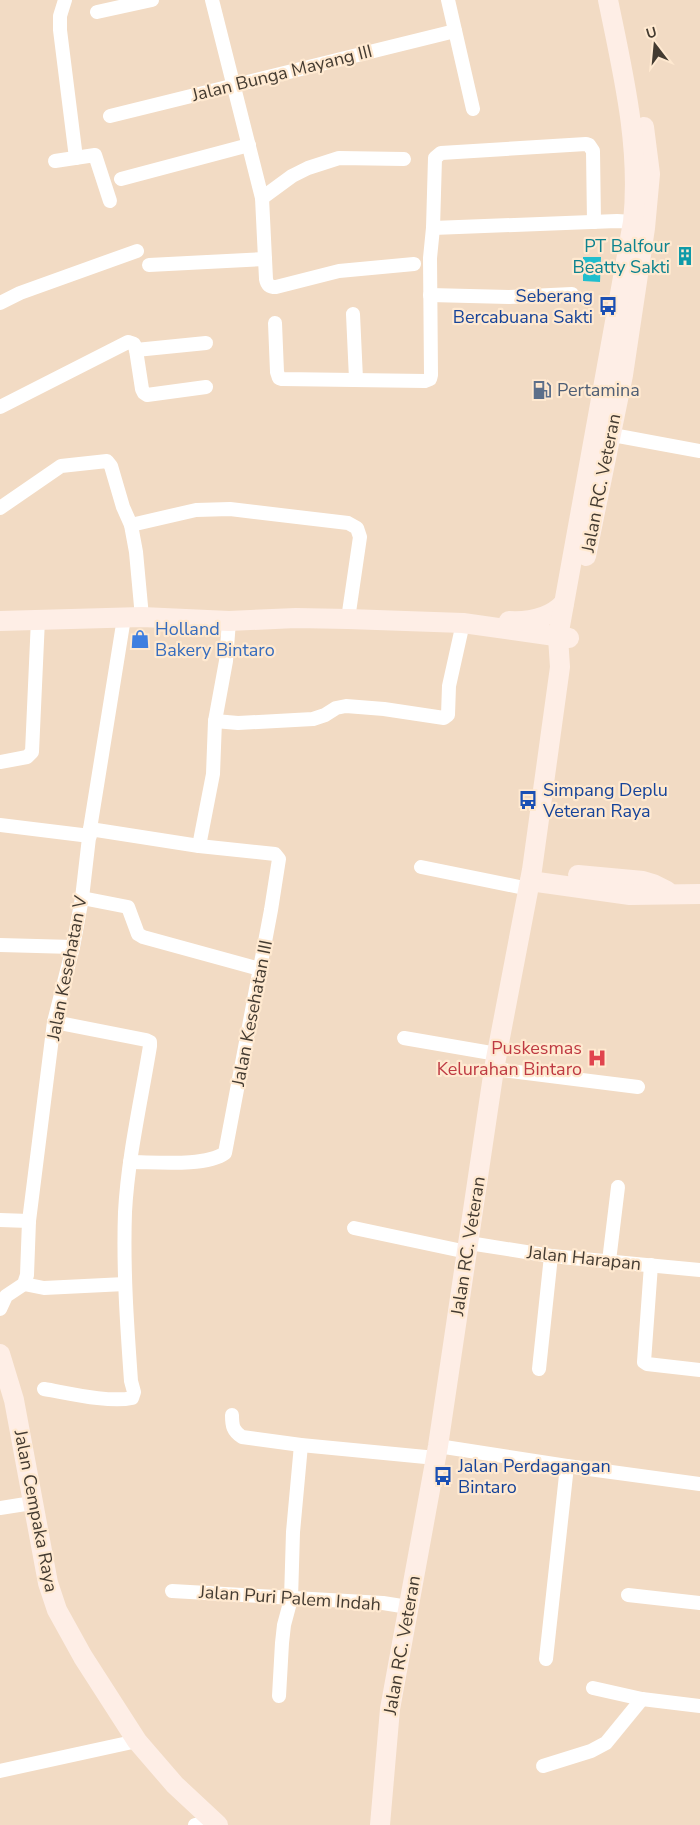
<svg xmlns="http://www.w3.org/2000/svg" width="700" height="1825" font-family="'Nunito Sans',sans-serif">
	<rect width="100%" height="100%" fill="#f2dbc4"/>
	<polygon fill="#1fbece" points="583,257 601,257 600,282 583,281"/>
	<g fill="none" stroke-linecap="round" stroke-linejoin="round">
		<g stroke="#fff" stroke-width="14">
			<polyline points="65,0 60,16 60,30 76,158"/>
			<path d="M212 0 262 198 266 279C267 285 270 287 276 287L339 271 414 264"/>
			<polyline points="448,0 473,109"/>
			<polyline points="97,12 152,0"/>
			<polyline points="110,116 455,31"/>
			<polyline points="55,161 95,155 110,201"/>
			<polyline points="121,179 249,145"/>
			<polyline points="262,198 292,176 308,168 339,158 404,159"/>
			<polyline points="433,228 617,221 633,222"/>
			<polyline points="149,265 265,259"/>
			<polyline points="430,295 509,297 572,294"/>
			<polyline points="0,303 20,293 137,251"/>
			<polyline points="353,314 356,379"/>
			<polyline points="275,323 277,372 279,378 282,379 425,381 430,379 431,375 430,258 433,228 435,158 441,153 586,144 589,145 593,151 594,222"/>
			<polyline points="136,350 206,343"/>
			<polyline points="0,407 128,342 134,344 136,350 142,389 144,393 147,395 206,387"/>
			<polyline points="602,433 700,451"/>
			<polyline points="0,508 61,466 107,461 111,466 123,507 131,525 136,552 142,617"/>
			<polyline points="131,525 196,510 230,509 348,523 357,528 360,537 348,619"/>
			<polyline points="215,721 238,723 313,719 325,715 336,708 346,706 384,709 444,718 448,715 449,686 463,623"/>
			<polyline points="0,762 27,757 32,752 38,619"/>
			<polyline points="0,825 90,836"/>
			<path d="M90 829 199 846 275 854 279 859 271 910 225 1153C206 1167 155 1162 130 1162"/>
			<polyline points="199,846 213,774 215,721 226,661 229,621"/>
			<polyline points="421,867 529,889"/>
			<polyline points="82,898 128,907 138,934 143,937 260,969"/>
			<polyline points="0,945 73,947"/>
			<polyline points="404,1038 497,1054"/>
			<polyline points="494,1069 638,1087"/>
			<polyline points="0,1220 29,1221"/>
			<polyline points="354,1228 467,1252"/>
			<polyline points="469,1243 551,1256 700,1270"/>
			<polyline points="609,1261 618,1187"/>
			<polyline points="651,1265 644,1362 647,1364 700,1370"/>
			<polyline points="24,1284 44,1288 125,1284"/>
			<polyline points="0,1309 6,1296 24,1284 27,1275 29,1221 54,1022 73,947 82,898 90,829 124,618"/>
			<polyline points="539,1369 551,1256"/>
			<path d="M44 1389C68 1393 109 1403 132 1398L134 1392 131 1381C127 1325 123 1269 125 1212 128 1157 141 1101 150 1046V1042L146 1040 54 1022"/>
			<path d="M232 1415C232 1426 233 1431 242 1437L301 1445 436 1458"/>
			<polyline points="438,1446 567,1466 700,1484"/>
			<polyline points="0,1508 32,1503"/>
			<polyline points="172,1591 383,1603 408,1607"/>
			<polyline points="628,1595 700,1603"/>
			<polyline points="546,1659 567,1466"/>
			<polyline points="593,1688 642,1699 700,1706"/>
			<polyline points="279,1696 282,1643 284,1625 291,1599 293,1532 301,1445"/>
			<polyline points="543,1766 591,1751 606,1743 642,1699"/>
			<polyline points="0,1771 137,1741"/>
			<polyline points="195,1825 213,1821"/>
		</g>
		<g stroke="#feeee6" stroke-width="20">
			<polyline points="586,556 623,375 645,228 650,174 644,127"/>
			<polyline points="0,621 142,617 229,621 296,618 348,619 463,623 569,638"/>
			<path d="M509 621C529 622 550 618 564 603"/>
			<polyline points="578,875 643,881 653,884 667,891"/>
			<polyline points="530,881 630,895 700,894"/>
			<polyline points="0,1354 14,1400 48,1583 57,1610 83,1657 137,1741 175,1785 218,1825"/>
			<path d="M380 1825 390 1709 438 1446 494 1069 532 870 560 667 558 637 633 222C641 147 623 73 608 0"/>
		</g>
	</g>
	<defs>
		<g id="building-bare" transform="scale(1.5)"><path d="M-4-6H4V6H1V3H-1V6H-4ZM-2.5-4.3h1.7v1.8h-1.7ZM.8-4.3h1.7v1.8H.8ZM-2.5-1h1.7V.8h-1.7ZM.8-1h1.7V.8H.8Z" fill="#0f9aa8" stroke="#ffe9d0" stroke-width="2.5" paint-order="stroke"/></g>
		<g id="bus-bare" transform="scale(1.5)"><path d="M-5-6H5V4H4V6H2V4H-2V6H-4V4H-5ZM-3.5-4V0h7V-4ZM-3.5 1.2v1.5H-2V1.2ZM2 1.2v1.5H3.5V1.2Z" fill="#1a4fb4" stroke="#ffe9d0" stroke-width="2.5" paint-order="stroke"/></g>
		<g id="fuel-bare" transform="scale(1.5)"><path d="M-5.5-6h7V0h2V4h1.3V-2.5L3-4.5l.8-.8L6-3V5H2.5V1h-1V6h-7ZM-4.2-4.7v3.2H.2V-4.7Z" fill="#5c6f8a" stroke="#ffe9d0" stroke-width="2.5" paint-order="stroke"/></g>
		<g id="shop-bare" transform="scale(1.5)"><path d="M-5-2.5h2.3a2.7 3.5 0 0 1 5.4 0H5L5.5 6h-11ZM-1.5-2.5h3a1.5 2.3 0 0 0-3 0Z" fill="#3f7fe0" stroke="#ffe9d0" stroke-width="2.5" paint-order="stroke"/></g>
		<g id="hospital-bare" transform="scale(1.5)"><path d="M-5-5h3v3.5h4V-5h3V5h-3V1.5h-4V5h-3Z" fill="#e0444e" stroke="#ffe9d0" stroke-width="2.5" paint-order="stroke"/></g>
	</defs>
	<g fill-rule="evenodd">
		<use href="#building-bare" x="685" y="256"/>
		<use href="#bus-bare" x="608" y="306"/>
		<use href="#fuel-bare" x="542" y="390"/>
		<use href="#shop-bare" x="140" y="639"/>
		<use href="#bus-bare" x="528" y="800"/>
		<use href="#hospital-bare" x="597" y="1058"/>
		<use href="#bus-bare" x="443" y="1476"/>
	</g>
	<g text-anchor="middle" stroke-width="4.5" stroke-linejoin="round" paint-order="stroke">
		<g font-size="18" fill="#443b31" stroke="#ffe9d0">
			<text transform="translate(282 73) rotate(-14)" y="6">Jalan Bunga Mayang III</text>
			<text transform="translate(601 483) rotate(-79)" y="6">Jalan RC. Veteran</text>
			<text transform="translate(67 968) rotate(-79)" y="6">Jalan Kesehatan V</text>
			<text transform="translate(252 1013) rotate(-79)" y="6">Jalan Kesehatan III</text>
			<text transform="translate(468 1246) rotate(-81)" y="6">Jalan RC. Veteran</text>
			<text transform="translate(584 1258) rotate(6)" y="6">Jalan Harapan</text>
			<text transform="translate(36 1511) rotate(79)" y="6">Jalan Cempaka Raya</text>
			<text transform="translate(290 1598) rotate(4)" y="6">Jalan Puri Palem Indah</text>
			<text transform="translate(402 1645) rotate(-80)" y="6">Jalan RC. Veteran</text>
		</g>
		<g font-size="18" fill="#0d838f" stroke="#ffe9d0" text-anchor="end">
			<text x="670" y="252">PT Balfour<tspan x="670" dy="21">Beatty Sakti</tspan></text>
		</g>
		<g font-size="18" fill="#164399" stroke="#ffe9d0" text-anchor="start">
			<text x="593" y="302" text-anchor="end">Seberang<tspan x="593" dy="21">Bercabuana Sakti</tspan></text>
			<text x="543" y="796">Simpang Deplu<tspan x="543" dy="21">Veteran Raya</tspan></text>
			<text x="458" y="1472">Jalan Perdagangan<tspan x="458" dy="21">Bintaro</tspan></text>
		</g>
		<g font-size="18" fill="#4e5e75" stroke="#ffe9d0" text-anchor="start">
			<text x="557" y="396">Pertamina</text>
		</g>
		<g font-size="18" fill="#366cbe" stroke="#ffe9d0" text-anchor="start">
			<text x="155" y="635">Holland<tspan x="155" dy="21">Bakery Bintaro</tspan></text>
		</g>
		<g font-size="18" fill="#be3a42" stroke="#ffe9d0" text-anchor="end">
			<text x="582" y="1054">Puskesmas<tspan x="582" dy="21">Kelurahan Bintaro</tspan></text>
		</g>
	</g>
	<g transform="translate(655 45) rotate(344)" stroke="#ffe9d0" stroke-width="4" paint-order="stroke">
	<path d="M0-4L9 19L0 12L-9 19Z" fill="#443b31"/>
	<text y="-8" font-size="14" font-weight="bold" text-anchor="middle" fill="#443b31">U</text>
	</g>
</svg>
